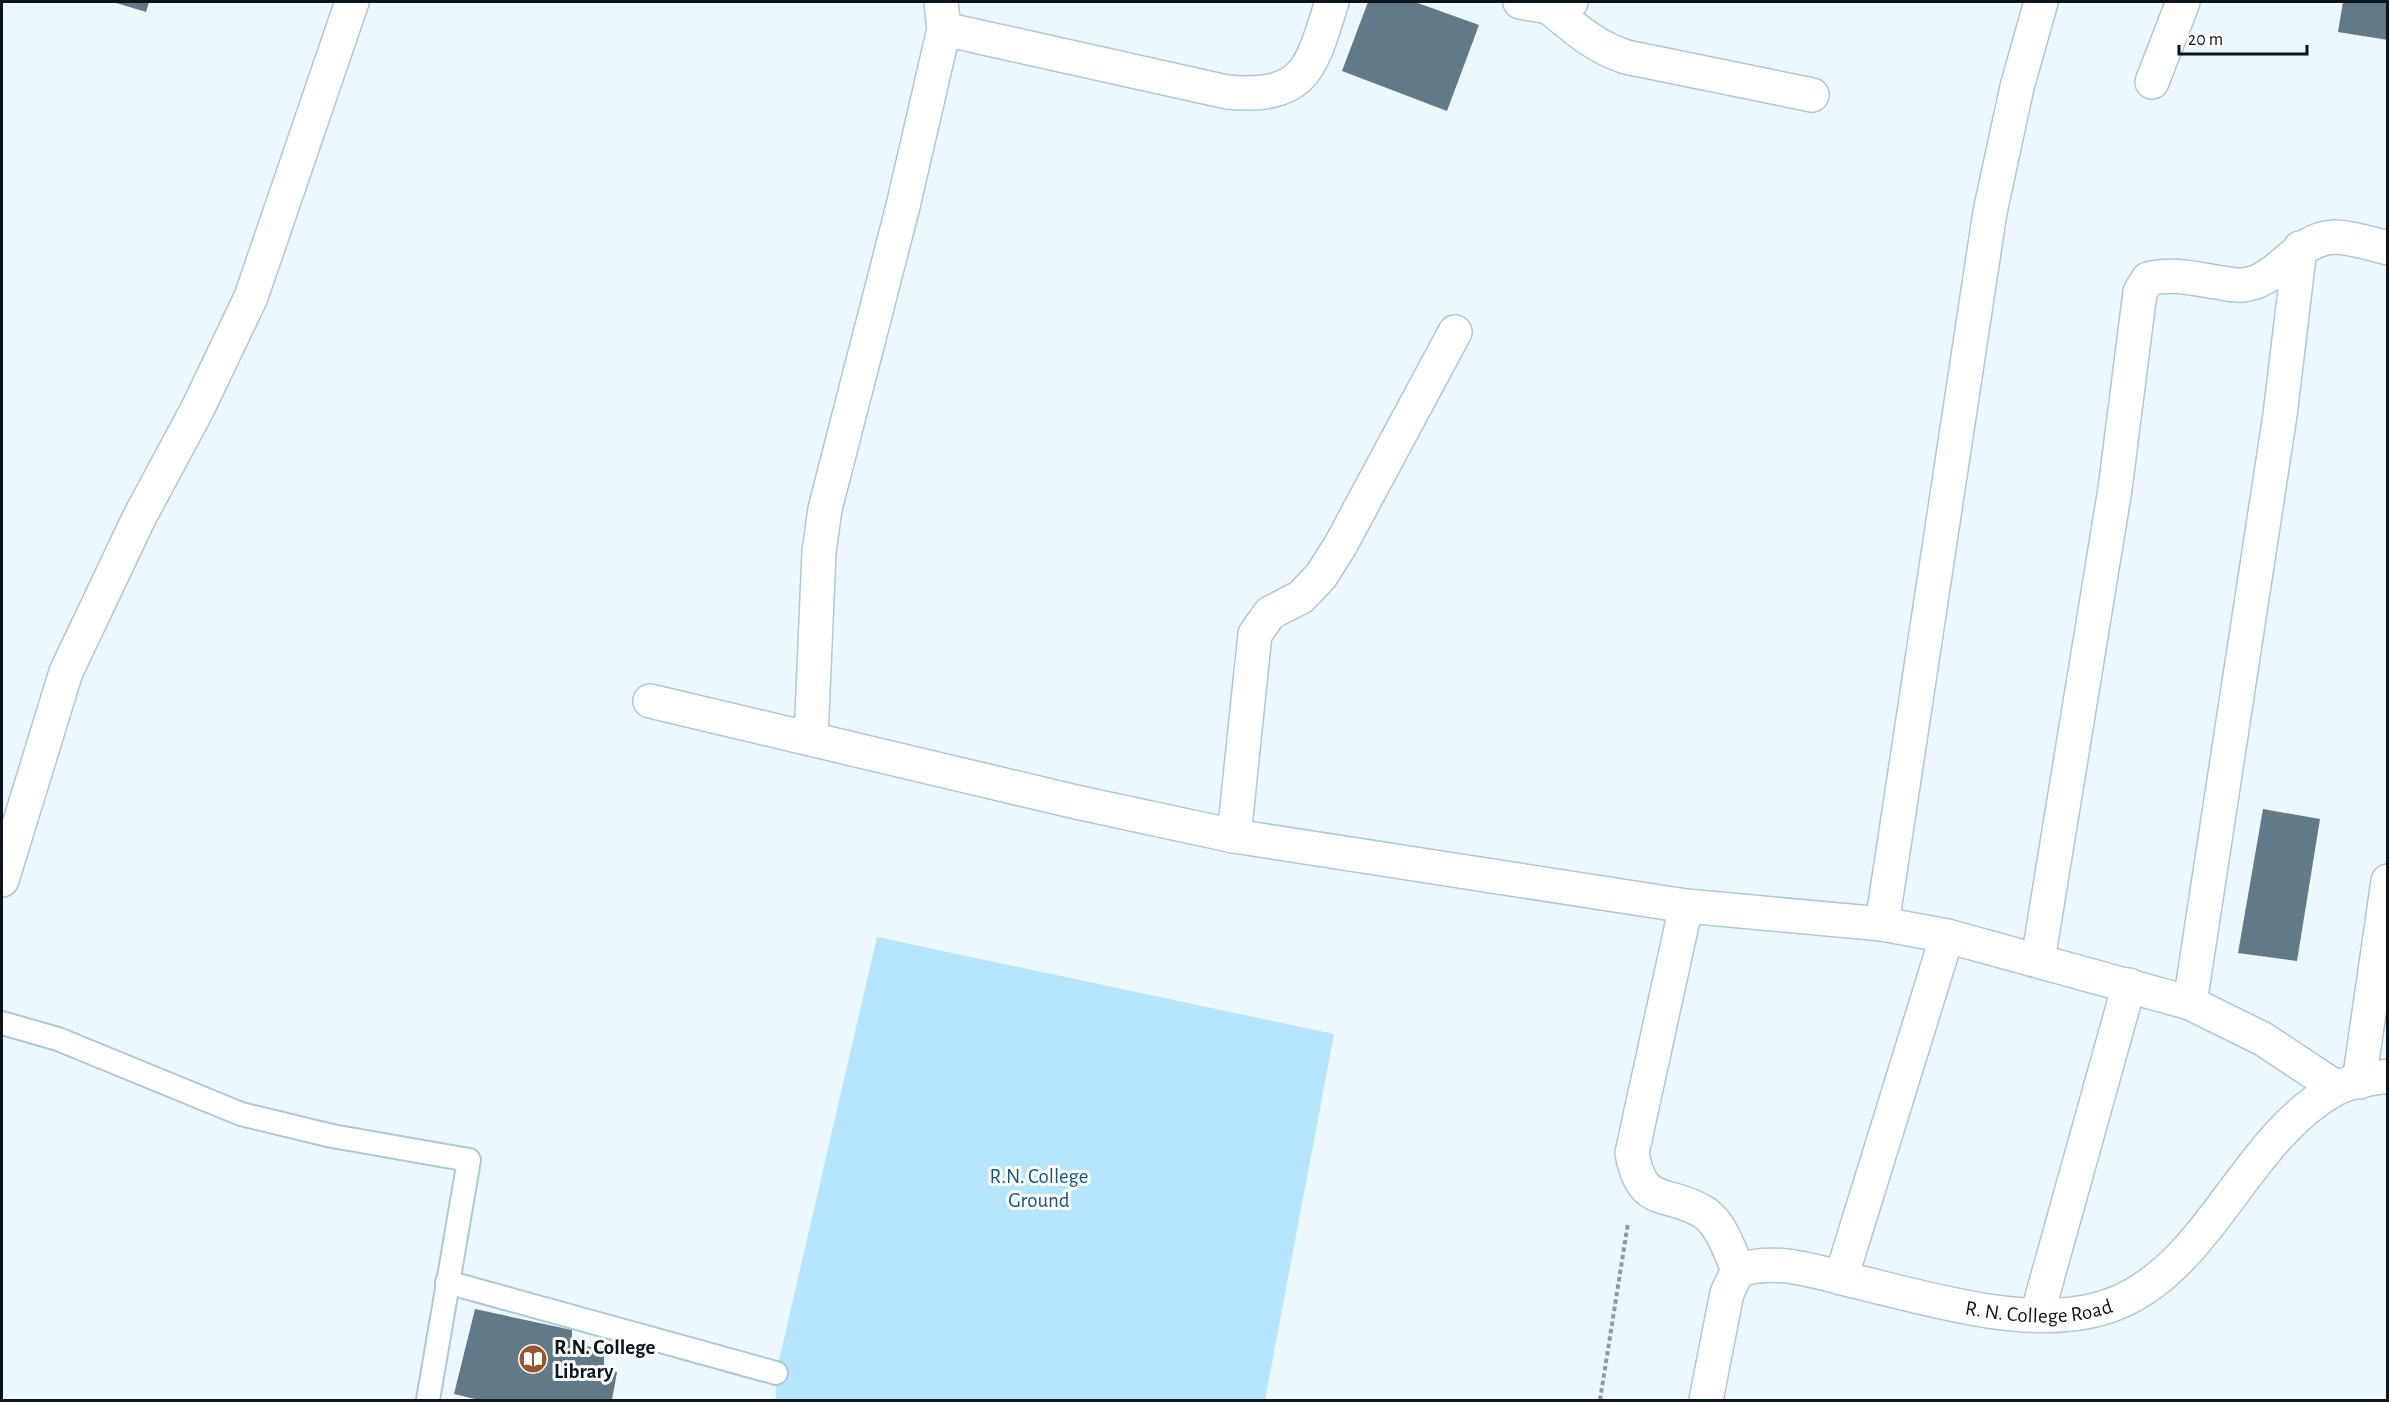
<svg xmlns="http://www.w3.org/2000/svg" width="2389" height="1402" font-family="'Alegreya Sans',sans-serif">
	<rect width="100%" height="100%" fill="#edf8fe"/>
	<polygon fill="#b5e6fe" points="877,937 1334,1034 1265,1400 776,1400 776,1373"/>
	<g fill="#617a87">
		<polygon points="113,2 149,2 146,12"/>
		<polygon points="1368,2 1415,2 1479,25 1447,111 1342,71"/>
		<polygon points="2343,2 2388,2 2388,40 2338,32"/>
		<polygon points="2263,809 2320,819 2297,961 2238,953"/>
		<polygon points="475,1309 572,1330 572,1345 604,1348 604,1369 617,1372 612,1400 479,1400 454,1394"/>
	</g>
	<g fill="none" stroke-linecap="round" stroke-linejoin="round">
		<g stroke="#adc8d6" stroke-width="26">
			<g id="lane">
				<polyline points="2,1023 58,1039 241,1114 332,1136 469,1160 428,1400"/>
				<polyline points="447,1282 776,1373"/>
			</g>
		</g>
		<g stroke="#adc8d6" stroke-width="36">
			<g id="street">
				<polyline points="1520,2 1549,7 1571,2"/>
				<path d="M1549 7C1574 28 1595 47 1626 57L1812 95"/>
				<path d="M944 29 1227 92C1307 99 1311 67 1332 2"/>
				<polyline points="2152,82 2183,2"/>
				<polyline points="650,701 1076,802 1234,836 1686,906 1882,924 1947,936 2190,1003 2263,1039 2337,1088"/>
				<polyline points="811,738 819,552 825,509 903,206 944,29 941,2"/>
				<polyline points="1234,836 1255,634 1270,613 1301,597 1321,576 1340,546 1455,332"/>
				<polyline points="2,880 66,672 139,518 198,408 251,297 352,2"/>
				<path d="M1686 906 1632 1153C1642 1210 1668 1189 1705 1213 1722 1225 1730 1252 1738 1270"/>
				<polyline points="1882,924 1990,212 2017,87 2041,2"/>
				<path d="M2038 960 2115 489 2140 292 2148 279C2172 273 2192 278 2216 282 2224 283 2234 286 2243 285 2280 281 2295 239 2334 237 2351 237 2371 244 2388 248"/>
				<polyline points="2190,1003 2280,415 2300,248"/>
				<polyline points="2359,1082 2388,881"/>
				<polyline points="1841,1278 1947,936"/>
				<polyline points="2037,1315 2129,985"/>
				<path id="s1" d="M1706 1400 1727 1293 1738 1270C1779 1258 1813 1271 1854 1281 1925 1298 2022 1328 2095 1310 2205 1284 2239 1142 2335 1089 2349 1081 2371 1079 2388 1076"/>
			</g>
		</g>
		<polyline stroke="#909ba0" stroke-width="4" stroke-dasharray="4.5 3" stroke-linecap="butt" points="1600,1400 1628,1223"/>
		<use href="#lane" stroke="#fff" stroke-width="22"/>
		<use href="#street" stroke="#fff" stroke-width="33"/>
	</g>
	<defs>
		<g id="library-disc" transform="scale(1.5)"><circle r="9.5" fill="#9a552a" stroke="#fff"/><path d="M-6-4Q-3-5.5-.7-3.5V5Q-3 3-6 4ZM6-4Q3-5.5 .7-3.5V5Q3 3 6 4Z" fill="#fff"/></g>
	</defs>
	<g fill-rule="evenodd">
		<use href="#library-disc" x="533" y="1359"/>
	</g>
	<g text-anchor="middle" stroke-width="6" stroke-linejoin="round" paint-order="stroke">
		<g font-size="21" fill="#155772" stroke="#fff">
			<text x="1039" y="1183">R.N. College<tspan x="1039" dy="24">Ground</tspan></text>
		</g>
		<g font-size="21" fill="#0b151a" stroke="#fff">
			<text dy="7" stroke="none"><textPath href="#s1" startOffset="441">R. N. College Road</textPath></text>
		</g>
		<g font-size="21" font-weight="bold" fill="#0b151a" stroke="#fff" text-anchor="start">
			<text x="554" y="1354">R.N. College<tspan x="554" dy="24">Library</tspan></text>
		</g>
	</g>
	<rect width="2389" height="1402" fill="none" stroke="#0b151a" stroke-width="6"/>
	<path d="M2179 45v9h128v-9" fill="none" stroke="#0b151a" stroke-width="3"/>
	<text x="2188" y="45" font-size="18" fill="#0b151a" stroke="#ffffff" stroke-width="4.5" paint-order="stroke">20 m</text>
</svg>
